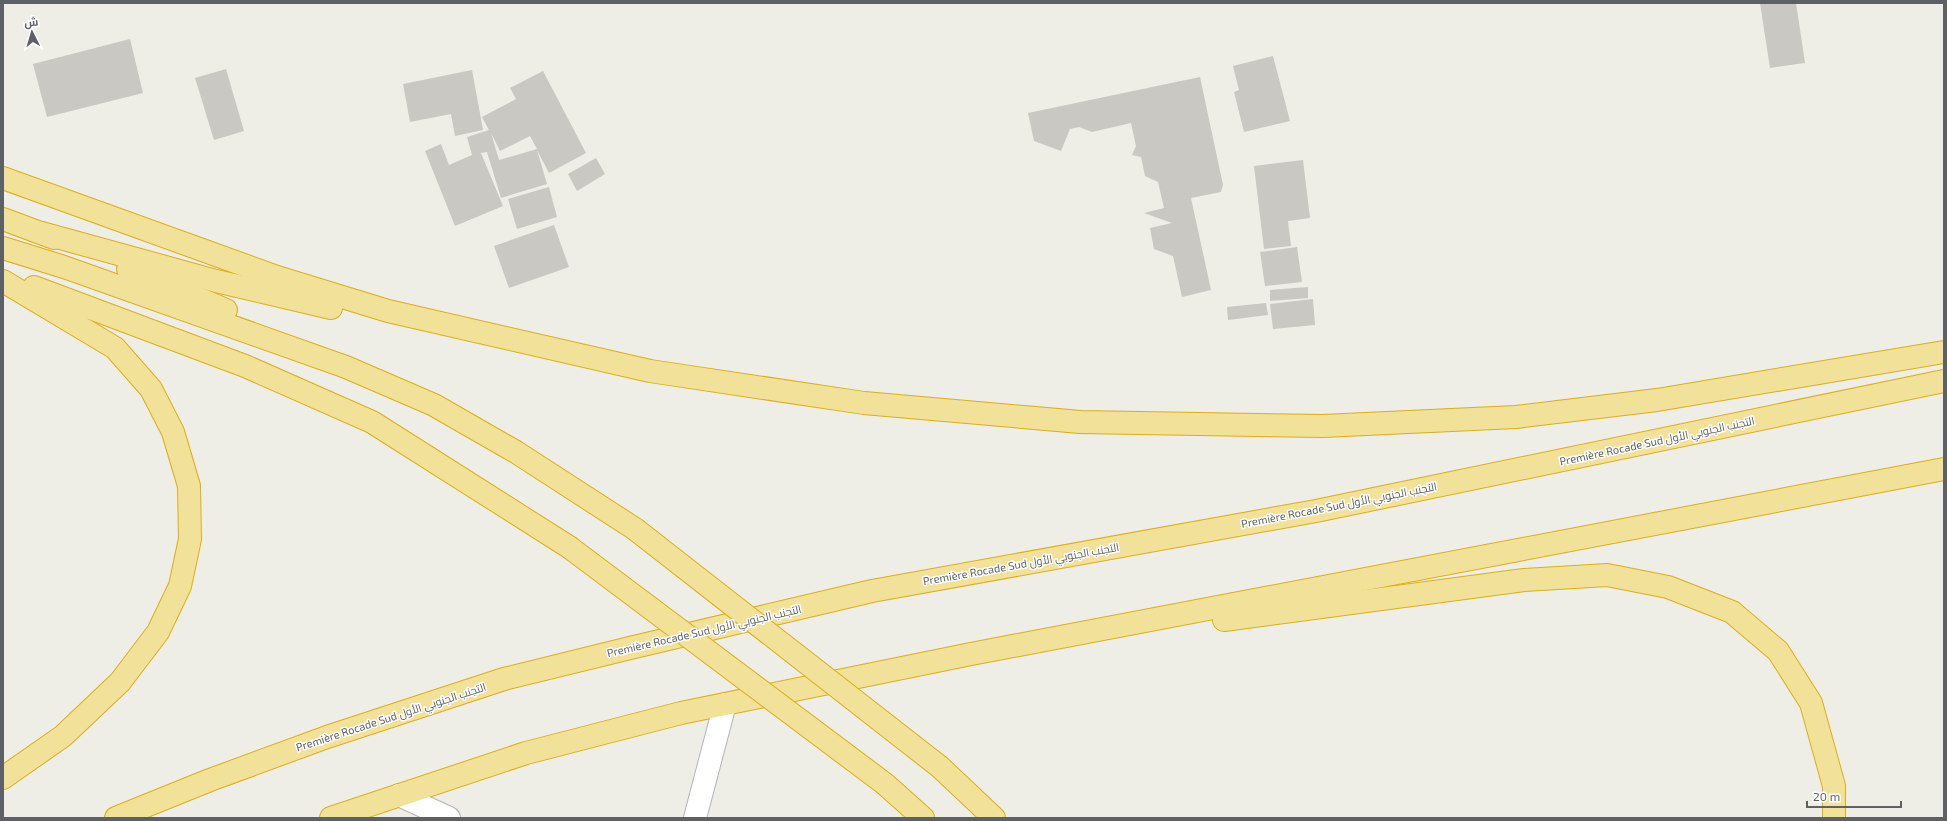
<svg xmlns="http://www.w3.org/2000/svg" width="1947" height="821" font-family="'Exo 2',Cairo,sans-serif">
	<rect width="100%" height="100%" fill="#eeede6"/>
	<g fill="#c9c8c2" fill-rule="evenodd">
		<polygon points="1760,3 1796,3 1805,63 1770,68"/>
		<polygon points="130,39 143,93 47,117 33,64"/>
		<polygon points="1273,56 1290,121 1244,132 1234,92 1239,90 1233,66"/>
		<polygon points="226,69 244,131 214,140 195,78"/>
		<polygon points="472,70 483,130 455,136 451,114 410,122 403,84"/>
		<path d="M543 71 586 153 549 173 537 150 547 184 501 198 487 152 481 153 503 206 455 226 425 151 441 144 449 165 472 155 467 137 489 130 482 117 516 99 510 88ZM491 133 500 151 530 136 537 149 499 160Z"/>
		<polygon points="1200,77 1223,185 1221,192 1191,198 1211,290 1182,297 1173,256 1154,249 1150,228 1172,223 1144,213 1164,208 1158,182 1145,176 1141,157 1132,155 1136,146 1131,123 1092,132 1079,127 1070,129 1061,151 1034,141 1028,113"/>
		<polygon points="596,158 605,174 577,191 568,174"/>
		<polygon points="1303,160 1310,218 1288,221 1291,246 1264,249 1254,166"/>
		<polygon points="549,187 557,217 517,229 508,199"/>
		<polygon points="554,225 569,267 509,288 494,246"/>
		<polygon points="1297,247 1302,282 1265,286 1260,252"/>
		<polygon points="1308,287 1308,298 1270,301 1270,290"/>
		<polygon points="1313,299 1315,325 1273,329 1270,304"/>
		<polygon points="1266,303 1268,315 1228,320 1227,307"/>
	</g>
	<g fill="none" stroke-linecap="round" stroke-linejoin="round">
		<g stroke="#b3b5b9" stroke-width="24">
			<g id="street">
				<polyline points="399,795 449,818"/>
				<polyline points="695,818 725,704"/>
			</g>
		</g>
		<g stroke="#dbae19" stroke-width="24">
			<g id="highway">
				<polyline points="3,178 277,277 388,311 650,371 864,403 1080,422 1323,426 1516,417 1657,400 1944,352"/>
				<polyline points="3,219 54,238"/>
				<polyline points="42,233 216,281 331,308"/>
				<polyline points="3,248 64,267 346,367 434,405 516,452 635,529"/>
				<polyline points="128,269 226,310"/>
				<polyline points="3,281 115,348 151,389 173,432 189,486 190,539 180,586 158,632 120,682 63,736 3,778"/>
				<polyline points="34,287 245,366 372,422 569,547"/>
				<polyline points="1224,620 1524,580 1607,575 1668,587 1732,612 1778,651 1811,703 1834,786 1834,818"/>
				<polyline points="940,767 994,818"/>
				<polyline points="885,784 923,818"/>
				<polyline points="116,818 210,780 327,737 504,679 630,648 872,591 1316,511 1944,381"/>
				<polyline points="331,818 526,753 681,713 971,654 1944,469"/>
			</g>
		</g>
		<use href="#street" stroke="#fff" stroke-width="22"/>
		<use href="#highway" stroke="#f2e299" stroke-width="22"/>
		<g stroke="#dbae19" stroke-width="24" stroke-linecap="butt">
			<g id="highway-bridge">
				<polyline points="635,529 940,767"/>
				<polyline points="569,547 885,784"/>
			</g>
		</g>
		<use href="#highway-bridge" stroke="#f2e299" stroke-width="22"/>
	</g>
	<g text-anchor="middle" stroke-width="3" stroke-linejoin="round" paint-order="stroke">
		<g font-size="11" fill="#5d6064" stroke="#fff">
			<text transform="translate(1657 441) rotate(-12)" y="4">Première Rocade Sud التجنب الجنوبي الأول</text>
			<text transform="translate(1339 505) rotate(-11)" y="4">Première Rocade Sud التجنب الجنوبي الأول</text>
			<text transform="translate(1021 564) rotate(-10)" y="4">Première Rocade Sud التجنب الجنوبي الأول</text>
			<text transform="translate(704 631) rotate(-13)" y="4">Première Rocade Sud التجنب الجنوبي الأول</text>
			<text transform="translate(391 717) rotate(-18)" y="4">Première Rocade Sud التجنب الجنوبي الأول</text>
		</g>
	</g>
	<rect width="1947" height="821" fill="none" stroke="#5d6064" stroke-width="8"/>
	<g transform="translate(32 32) rotate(355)" stroke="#ffffff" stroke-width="3" paint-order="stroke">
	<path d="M0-3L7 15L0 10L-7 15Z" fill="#5d6064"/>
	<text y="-6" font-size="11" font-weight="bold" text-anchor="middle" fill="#5d6064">ش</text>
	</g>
	<path d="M1807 801v6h94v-6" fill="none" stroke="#5d6064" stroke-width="2"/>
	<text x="1813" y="801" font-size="12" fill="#5d6064" stroke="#ffffff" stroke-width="3" paint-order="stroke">20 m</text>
</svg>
